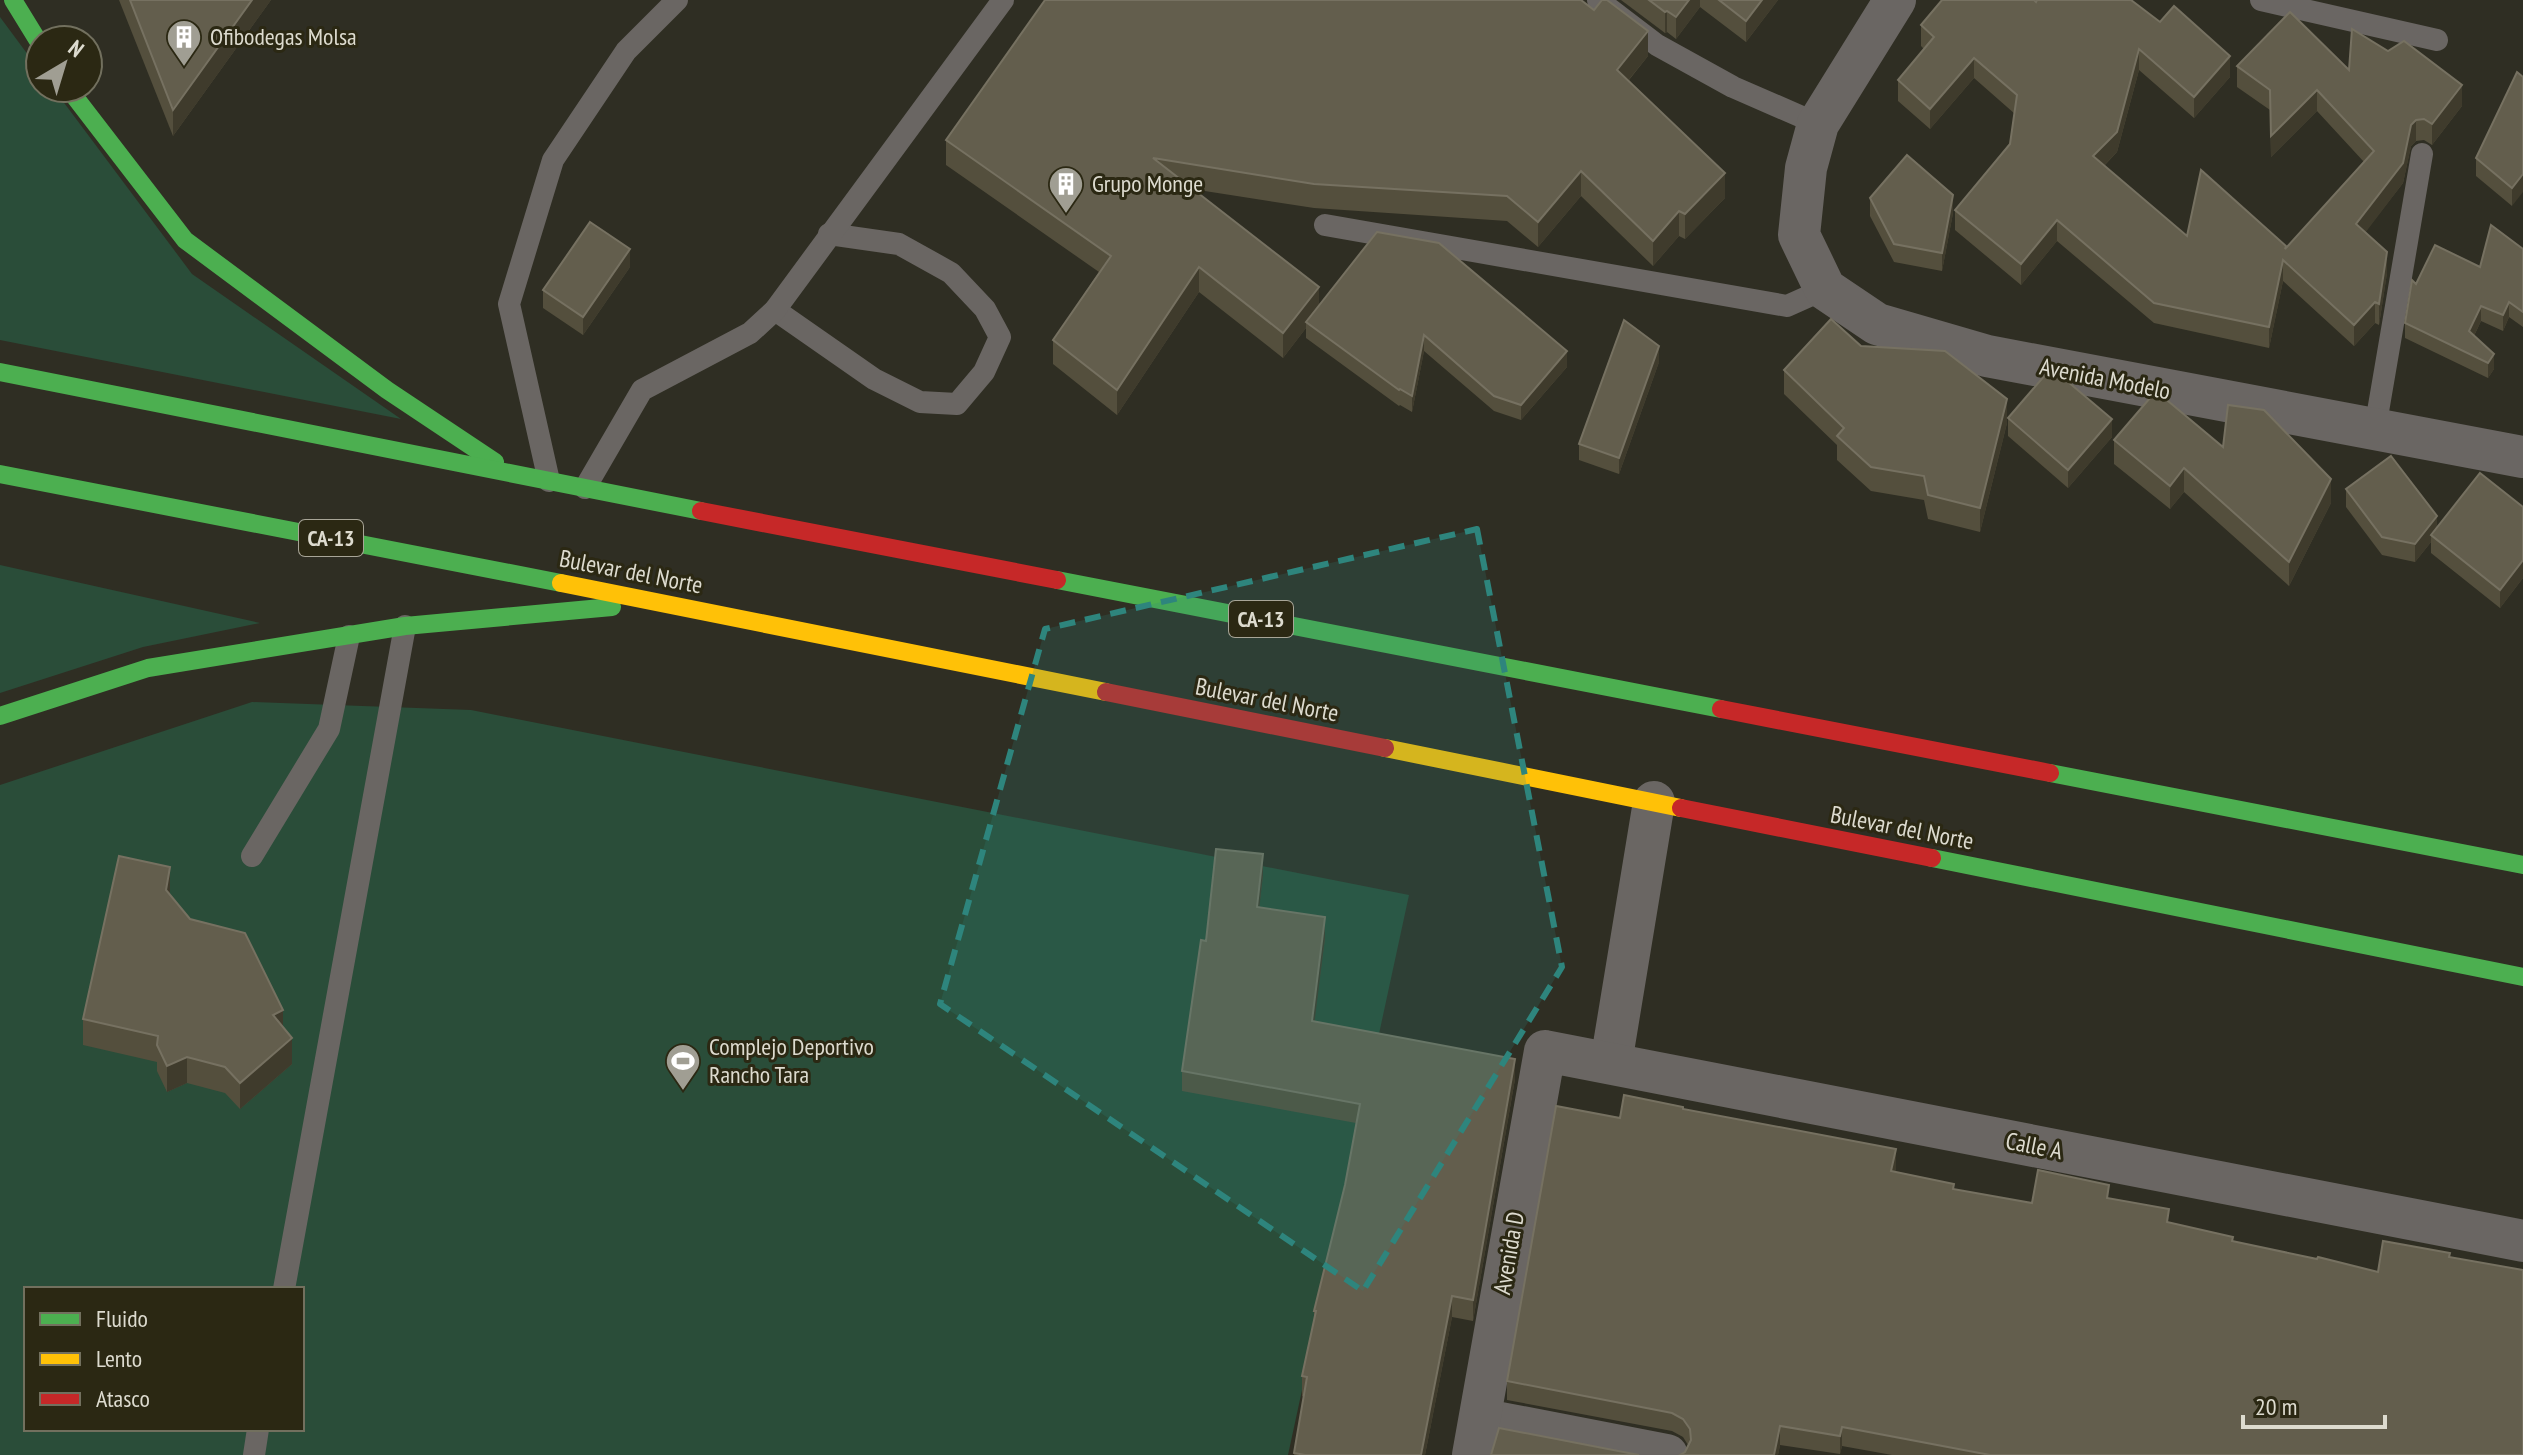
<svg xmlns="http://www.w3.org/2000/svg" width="2523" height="1455" font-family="'PT Sans Narrow',sans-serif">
	<rect width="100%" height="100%" fill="#2f2e23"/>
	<g fill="#2a4d39" fill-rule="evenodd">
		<polygon points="0,17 40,71 40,88 53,88 192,274 401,419 0,340"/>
		<polygon points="0,565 260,623 143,647 0,693"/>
		<path d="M252 702 471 710 1409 895 1288 1455H0V785ZM26 1289H302V1429H26Z"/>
	</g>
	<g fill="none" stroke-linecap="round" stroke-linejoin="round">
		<g stroke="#6a6663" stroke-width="22">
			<polyline points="1598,0 1657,45 1733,87 1818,124"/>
			<polyline points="2261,0 2437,40"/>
			<polyline points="1325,225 1787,306 1825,289"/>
			<polyline points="775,310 874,379 920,402 957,404 984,372 1000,337 985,309 951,273 899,244 829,234"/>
			<polyline points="2375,429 2422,154"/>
			<polyline points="549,481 509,304 553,160 626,51 677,0"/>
			<polyline points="585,488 642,390 750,333 775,310 1003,0"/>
			<polyline points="252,856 329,729 349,636"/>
			<polyline points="284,1289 405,626"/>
			<polyline points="254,1455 258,1429"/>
		</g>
		<g stroke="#6a6663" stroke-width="42">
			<polyline points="1895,0 1818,124 1806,168 1799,235 1825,289 1877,324 1987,356 2523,457"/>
			<polyline points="1611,1063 1654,802"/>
			<polyline points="1480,1419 1667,1455"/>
			<polyline points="1473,1455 1545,1051 2523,1241"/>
		</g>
		<g stroke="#4caf50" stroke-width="18">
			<polyline points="13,0 40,44"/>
			<polyline points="68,88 185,240 387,390 495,462"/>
			<polyline points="0,372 701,511"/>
			<polyline points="0,474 561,583"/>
			<polyline points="1057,580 1721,709"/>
			<polyline points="0,716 148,668 405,626 612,607"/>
			<polyline points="2050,773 2523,865"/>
			<polyline points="1932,858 2523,977"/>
		</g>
		<g stroke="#ffc107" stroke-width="18">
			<polyline points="561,583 1106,692"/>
			<polyline points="1385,748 1681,808"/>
		</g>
		<g stroke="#c62828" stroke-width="18">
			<polyline points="701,511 1057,580"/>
			<polyline points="1106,692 1385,748"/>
			<polyline points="1721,709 2050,773"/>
			<polyline points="1681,808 1932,858"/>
		</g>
	</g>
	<g fill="#544f3d">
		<polygon points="119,0 271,0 173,136"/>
		<polygon points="1621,0 1778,0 1746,42 1700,7 1676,39 1667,32 1665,33"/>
		<polygon points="2036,2 2230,77 2194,118 2139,70 2117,152 2104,166 2187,236 2286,249 2364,162 2317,111 2271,157 2270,110 2237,87 2237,66 2349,70 2462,106 2432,145 2424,140 2416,141 2411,146 2403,183 2365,232 2387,273 2379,325 2375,323 2354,346 2283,281 2269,348 2154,323 2057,241 2021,285 1955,230 1955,210 2010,144 2015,114 1974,78 1930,129 1898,101 1898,80 1924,49 1921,46 1921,25"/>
		<polygon points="1648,56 1629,80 1725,198 1685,239 1679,236 1653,266 1581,196 1538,247 1507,221 1314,208 1192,189 1319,306 1567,367 1521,420 1494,411 1424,351 1412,412 1400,405 1399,406 1306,338 1306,328 1283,358 1199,292 1117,415 1053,364 1053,340 1099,272 946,165 946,140"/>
		<polygon points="2517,72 2512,206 2476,176 2476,158"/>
		<polygon points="1870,198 1953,213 1942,271 1894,262 1870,216"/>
		<polygon points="2523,249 2523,327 2509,317 2503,331 2481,321 2474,336 2494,369 2488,378 2405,338 2405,323 2416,284 2480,267"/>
		<polygon points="630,267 583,335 543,308 543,290"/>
		<polygon points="1861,346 2007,423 1980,532 1928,519 1924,500 1871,491 1837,460 1837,445 1784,394 1784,370"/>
		<polygon points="1659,362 1619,474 1579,460 1579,444"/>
		<polygon points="2008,418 2112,437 2068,488 2008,436"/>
		<polygon points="2114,440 2223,447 2331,503 2289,586 2184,492 2170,509 2114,464"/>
		<polygon points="2346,489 2437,528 2523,507 2523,578 2500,608 2431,553 2431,542 2415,562 2382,555 2346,507"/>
		<polygon points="1263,875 1259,908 1325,938 1314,1022 1515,1079 1473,1321 1452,1317 1425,1455 1294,1455 1304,1397 1302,1396 1302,1376 1314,1321 1314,1311 1345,1185 1356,1123 1182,1091 1182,1071 1206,941"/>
		<polygon points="170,895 283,1027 292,1064 240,1109 225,1093 187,1083 167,1092 157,1071 157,1062 83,1045 83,1019"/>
		<polygon points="1683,1109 1896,1168 1895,1172 1954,1189 2032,1203 2109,1198 2169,1223 2233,1241 2378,1272 2450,1257 2523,1455 1892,1455 1842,1446 1840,1454 1780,1445 1778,1455 1680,1455 1685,1452 1688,1445 1683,1437 1672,1431 1507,1400 1507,1381 1620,1118"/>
	</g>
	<g fill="#3f3b2c">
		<polygon points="252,0 271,0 173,136 173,110"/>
		<polygon points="1689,0 1700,0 1700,7 1676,39 1676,17"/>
		<polygon points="1762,0 1778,0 1746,42 1746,21"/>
		<polygon points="1667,11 1667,32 1665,33 1665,12"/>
		<polygon points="1648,31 1648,56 1617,94 1617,70"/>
		<polygon points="2139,49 2139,70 2117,152 2093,177 2093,156"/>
		<polygon points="2230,56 2230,77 2194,118 2194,97"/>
		<polygon points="1974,58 1974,78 1930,129 1930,109"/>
		<polygon points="2462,85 2462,106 2432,145 2432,124"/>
		<polygon points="2317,90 2317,111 2271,157 2271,136"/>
		<polygon points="2416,120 2416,141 2411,146 2403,183 2356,245 2356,224 2411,125"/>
		<polygon points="1581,171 1581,196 1538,247 1538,222"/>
		<polygon points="1725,173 1725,198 1685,239 1685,214"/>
		<polygon points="2523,174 2523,192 2512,206 2512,188"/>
		<polygon points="1953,195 1953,213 1942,271 1942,253"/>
		<polygon points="1679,211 1679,236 1653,266 1653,241"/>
		<polygon points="2057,220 2057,241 2021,285 2021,264"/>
		<polygon points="630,249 630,267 583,335 583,317"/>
		<polygon points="2387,252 2387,273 2379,325 2379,304"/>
		<polygon points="2283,260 2283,281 2269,348 2269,327"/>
		<polygon points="1199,267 1199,292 1117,415 1117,390"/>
		<polygon points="1319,287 1319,312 1306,322 1306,328 1283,358 1283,333"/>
		<polygon points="2375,302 2375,323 2354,346 2354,325"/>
		<polygon points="2509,302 2509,317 2503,331 2503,315"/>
		<polygon points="2481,306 2481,321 2469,346 2469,331"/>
		<polygon points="1424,335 1424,351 1412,412 1412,396"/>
		<polygon points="1659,346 1659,362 1619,474 1619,458"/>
		<polygon points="1567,351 1567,367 1521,420 1521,405"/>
		<polygon points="2494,354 2494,369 2488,378 2488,363"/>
		<polygon points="2007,399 2007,423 1980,532 1980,508"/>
		<polygon points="2112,419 2112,437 2068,488 2068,470"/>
		<polygon points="2184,468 2184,492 2170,509 2170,486"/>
		<polygon points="2331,479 2331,503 2289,586 2289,562"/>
		<polygon points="2437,516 2437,534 2431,535 2431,542 2415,562 2415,544"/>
		<polygon points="2523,560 2523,578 2500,608 2500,590"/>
		<polygon points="1263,854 1263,875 1257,928 1257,907"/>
		<polygon points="170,867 170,894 166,916 166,890"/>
		<polygon points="1325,917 1325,938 1312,1042 1312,1021"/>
		<polygon points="283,1010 283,1036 273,1015"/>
		<polygon points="292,1038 292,1064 240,1109 240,1083"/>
		<polygon points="187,1057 187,1083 167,1092 167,1066"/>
		<polygon points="1515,1059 1515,1079 1473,1321 1473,1300"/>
		<polygon points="1896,1149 1896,1168 1891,1190 1891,1171"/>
		<polygon points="1452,1296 1452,1317 1425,1455 1421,1455"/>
		<polygon points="1780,1426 1780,1445 1778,1455 1774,1455"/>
		<polygon points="1842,1427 1842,1446 1840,1454 1840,1436"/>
	</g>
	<g fill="#635e4d" stroke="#767161" stroke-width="2">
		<polygon points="130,0 252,0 173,110"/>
		<polygon points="1045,0 1581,0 1594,10 1602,0 1607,0 1648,31 1617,70 1725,173 1685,214 1679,211 1653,241 1581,171 1538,222 1507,196 1314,184 1153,158 1319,287 1283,333 1199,267 1117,390 1053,340 1111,256 946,140"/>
		<polygon points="1649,0 1689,0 1676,17 1667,11 1665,12"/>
		<polygon points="1719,0 1762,0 1746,21"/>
		<polygon points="1942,0 2034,0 2036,2 2037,0 2131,0 2160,22 2174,6 2230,56 2194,97 2139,49 2117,132 2093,156 2187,236 2201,170 2286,246 2285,249 2374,151 2317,90 2271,136 2270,90 2237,66 2290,12 2349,70 2352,29 2388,51 2404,41 2462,85 2432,124 2424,119 2416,120 2411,125 2403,163 2356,224 2387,252 2379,304 2375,302 2354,325 2283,260 2269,327 2154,303 2057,220 2021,264 1955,210 2010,144 2017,95 1974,58 1930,109 1898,80 1934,37 1921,25"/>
		<polygon points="2517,72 2523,77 2523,174 2512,188 2476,158"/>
		<polygon points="1907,155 1953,195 1942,253 1894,244 1870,198"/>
		<polygon points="590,222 630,249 583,317 543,290"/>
		<polygon points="2491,225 2523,249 2523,312 2509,302 2503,315 2481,306 2469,331 2494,354 2488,363 2405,323 2412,280 2416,284 2435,245 2480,267"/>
		<polygon points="1377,232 1439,243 1567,351 1521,405 1494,396 1424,335 1412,396 1400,389 1399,390 1306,322"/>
		<polygon points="1831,319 1861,346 1945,351 2007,399 1980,508 1928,495 1924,476 1871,467 1837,436 1844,428 1784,370"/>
		<polygon points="1624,320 1659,346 1619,458 1579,444"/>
		<polygon points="2046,374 2061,376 2112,419 2068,470 2008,418"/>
		<polygon points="2156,391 2223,447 2228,405 2264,410 2331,479 2289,562 2184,468 2170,486 2114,440"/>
		<polygon points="2391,456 2437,516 2415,544 2382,537 2346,489"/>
		<polygon points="2480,473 2523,507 2523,560 2500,590 2431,535"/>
		<polygon points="1216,849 1263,854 1257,907 1325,917 1312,1021 1515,1059 1473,1300 1452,1296 1421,1455 1305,1455 1294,1453 1307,1377 1302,1376 1316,1311 1314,1311 1345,1185 1360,1104 1182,1071 1201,940 1206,941"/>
		<polygon points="119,856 170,867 166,890 190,919 245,933 283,1010 273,1015 292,1038 240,1083 225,1067 187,1057 167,1066 157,1045 158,1036 83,1019"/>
		<polygon points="1624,1095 1683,1107 1683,1109 1896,1149 1891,1171 1954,1184 1953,1189 2032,1203 2038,1170 2109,1185 2107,1198 2169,1209 2167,1222 2233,1237 2232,1241 2317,1259 2318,1257 2378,1272 2383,1241 2450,1253 2449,1257 2523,1270 2523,1455 1990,1455 1842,1427 1840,1436 1780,1426 1774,1455 1680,1455 1685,1452 1691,1440 1690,1429 1683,1419 1672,1413 1507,1381 1556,1106 1620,1118"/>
		<polygon points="1499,1428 1639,1455 1491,1455"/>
	</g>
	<path fill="#2e857d" fill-opacity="0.2" stroke="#2e857d" stroke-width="6" stroke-dasharray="16 10" stroke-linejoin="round" d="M1477 529 1562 967 1363 1291 940 1004 1045 629Z"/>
	<defs>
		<g id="building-pin" transform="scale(1.8)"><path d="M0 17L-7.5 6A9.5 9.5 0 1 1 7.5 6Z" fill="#a09e93" stroke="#2b2813"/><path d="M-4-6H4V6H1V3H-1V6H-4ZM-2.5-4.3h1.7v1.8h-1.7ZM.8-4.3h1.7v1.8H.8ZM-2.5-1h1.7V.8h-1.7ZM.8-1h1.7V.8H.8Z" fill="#fff"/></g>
		<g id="stadium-pin" transform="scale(1.8)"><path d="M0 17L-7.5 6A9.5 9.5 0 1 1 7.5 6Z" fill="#a09e93" stroke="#2b2813"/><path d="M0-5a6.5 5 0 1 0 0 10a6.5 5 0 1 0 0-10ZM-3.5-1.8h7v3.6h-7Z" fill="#fff"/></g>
	</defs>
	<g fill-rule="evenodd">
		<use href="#building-pin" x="184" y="37"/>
		<use href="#building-pin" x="1066" y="184"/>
		<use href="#stadium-pin" x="683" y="1061"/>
	</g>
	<g text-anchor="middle" stroke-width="6" stroke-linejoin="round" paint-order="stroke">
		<g fill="#2b2813" stroke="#a8a597" stroke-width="2">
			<rect x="299" y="520" width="64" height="36" rx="6"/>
			<rect x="1229" y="601" width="64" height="36" rx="6"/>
		</g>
		<g font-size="22" font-weight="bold" fill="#dddbcf">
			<text x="331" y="546">CA-13</text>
			<text x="1261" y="627">CA-13</text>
		</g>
		<g font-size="24" fill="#dddbcf" stroke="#2b2813" text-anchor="start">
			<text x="210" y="45">Ofibodegas Molsa</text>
			<text x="1092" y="192">Grupo Monge</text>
			<text x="709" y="1055">Complejo Deportivo<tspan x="709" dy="28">Rancho Tara</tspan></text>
		</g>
		<g font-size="24" fill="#dddbcf" stroke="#2b2813">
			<text transform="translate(2105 379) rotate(11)" y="8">Avenida Modelo</text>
			<text transform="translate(631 572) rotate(11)" y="8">Bulevar del Norte</text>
			<text transform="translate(1267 700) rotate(11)" y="8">Bulevar del Norte</text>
			<text transform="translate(1902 828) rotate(11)" y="8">Bulevar del Norte</text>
			<text transform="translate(2034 1146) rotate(11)" y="8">Calle A</text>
			<text transform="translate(1509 1253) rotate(-80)" y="8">Avenida D</text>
		</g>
	</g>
	<rect x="24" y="1287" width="280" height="144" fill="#2b2813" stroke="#72705e" stroke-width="2"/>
	<rect x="40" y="1313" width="40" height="12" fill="#4caf50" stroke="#72705e" stroke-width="2"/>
	<text x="96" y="1327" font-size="24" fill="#dddbcf">Fluido</text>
	<rect x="40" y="1353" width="40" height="12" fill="#ffc107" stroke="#72705e" stroke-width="2"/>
	<text x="96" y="1367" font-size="24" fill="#dddbcf">Lento</text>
	<rect x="40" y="1393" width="40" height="12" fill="#c62828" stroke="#72705e" stroke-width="2"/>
	<text x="96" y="1407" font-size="24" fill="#dddbcf">Atasco</text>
	<g transform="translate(64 64) rotate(38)"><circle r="38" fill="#2b2813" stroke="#72705e" stroke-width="2"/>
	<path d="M0-6L14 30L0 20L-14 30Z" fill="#a09e93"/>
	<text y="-12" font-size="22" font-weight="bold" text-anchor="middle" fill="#dddbcf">N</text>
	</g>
	<path d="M2243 1415v12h142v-12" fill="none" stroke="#dddbcf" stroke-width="4"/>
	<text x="2255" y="1415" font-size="24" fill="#dddbcf" stroke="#2b2813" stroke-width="6" paint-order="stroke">20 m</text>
</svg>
